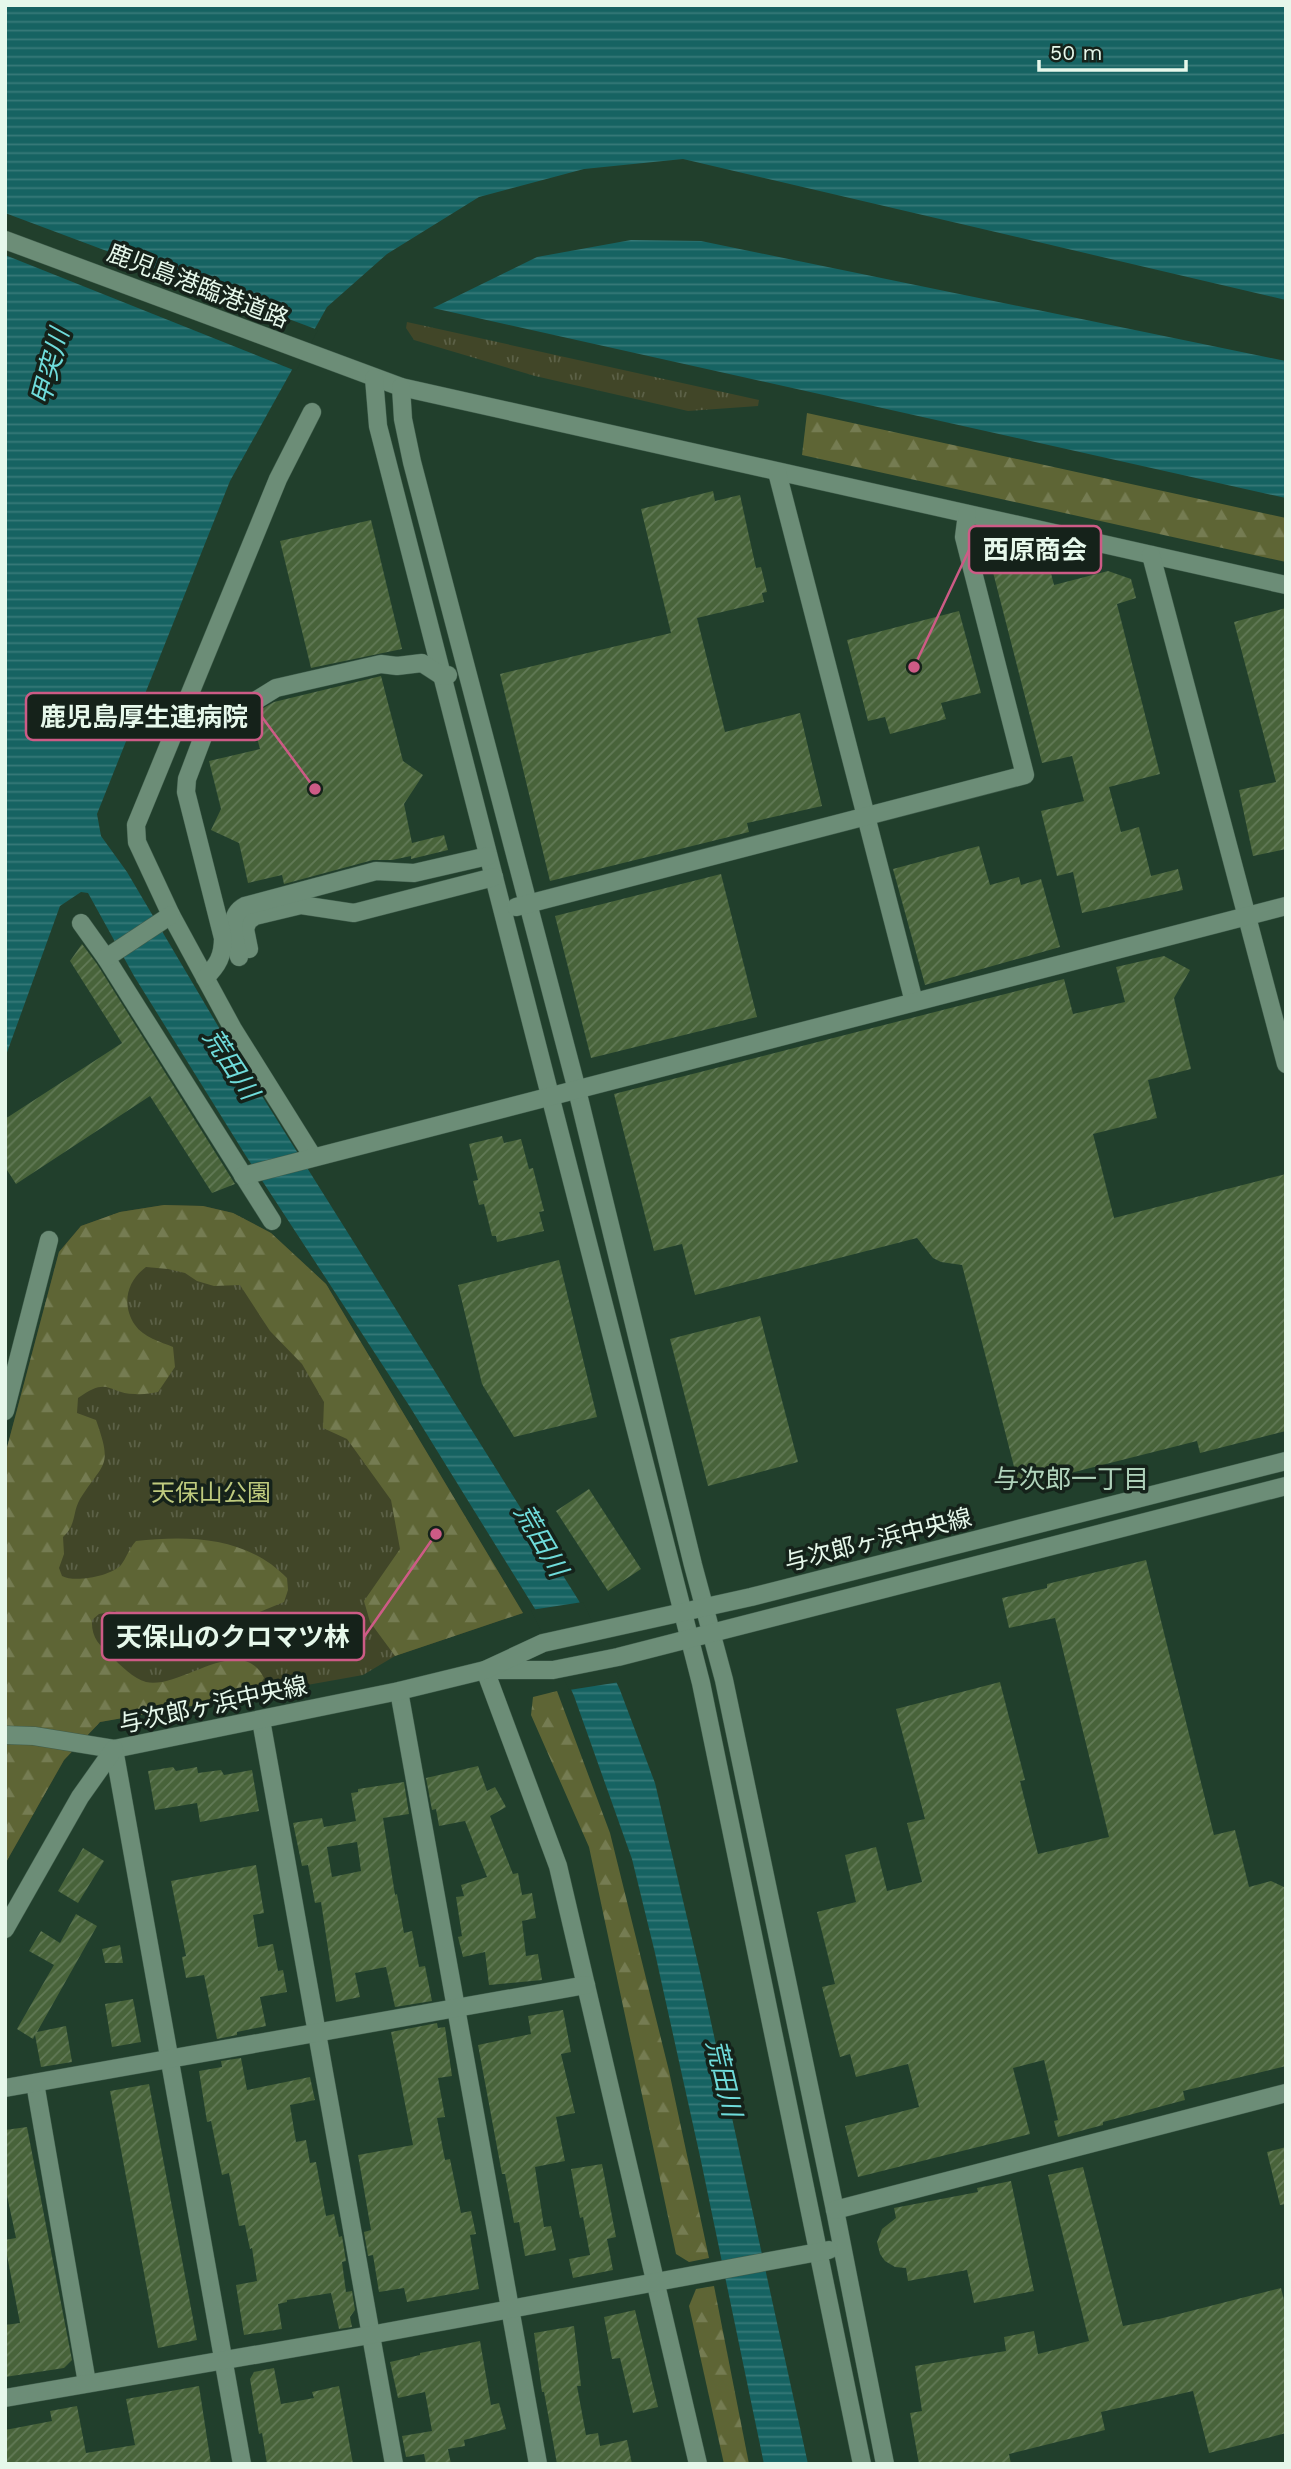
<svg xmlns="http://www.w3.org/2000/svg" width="1291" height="2469" font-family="'Work Sans','Noto Sans JP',sans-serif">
	<defs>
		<pattern id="grass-tufts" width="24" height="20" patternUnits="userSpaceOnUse" patternTransform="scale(1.75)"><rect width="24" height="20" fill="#414628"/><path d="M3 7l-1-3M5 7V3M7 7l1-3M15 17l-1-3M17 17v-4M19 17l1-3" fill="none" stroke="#5c6147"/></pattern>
		<pattern id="forest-firs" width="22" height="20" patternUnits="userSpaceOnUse" patternTransform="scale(1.75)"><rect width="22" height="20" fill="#5e6535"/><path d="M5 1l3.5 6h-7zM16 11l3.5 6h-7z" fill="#757c52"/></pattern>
		<pattern id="water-rules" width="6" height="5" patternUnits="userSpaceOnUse" patternTransform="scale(1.75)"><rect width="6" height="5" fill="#166362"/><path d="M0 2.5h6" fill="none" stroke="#387a79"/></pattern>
		<pattern id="building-hatch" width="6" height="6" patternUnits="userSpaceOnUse" patternTransform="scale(1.75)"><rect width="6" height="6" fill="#48633a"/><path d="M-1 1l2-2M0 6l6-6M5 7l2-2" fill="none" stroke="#627a57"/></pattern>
	</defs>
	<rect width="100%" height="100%" fill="#213f2c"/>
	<g fill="url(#grass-tufts)">
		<polygon points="407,322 759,400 758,406 688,411 535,376 414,340 406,328"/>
		<polygon points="164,1205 203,1206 233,1213 271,1233 326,1284 523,1613 395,1656 363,1675 100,1722 64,1760 5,1864 5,1455 59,1252 81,1226 120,1212"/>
	</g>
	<g fill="url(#forest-firs)">
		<polygon points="807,413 1286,518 1286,562 802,455"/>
		<path d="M164 1205 203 1206 233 1213 271 1233 326 1284 523 1613 395 1656 370 1622 364 1601 400 1549 391 1500 347 1439 323 1428 324 1402 302 1364 270 1331 240 1285 214 1286 197 1281 185 1273 168 1269 146 1267C127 1281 121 1304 135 1325 143 1337 161 1342 173 1347L175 1367 158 1392C151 1393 143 1395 135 1394 109 1394 109 1375 78 1398L77 1413 96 1420C113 1468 104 1461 80 1499 72 1513 77 1524 63 1537L64 1554 59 1568 62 1576C75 1583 111 1576 121 1565 127 1557 128 1550 136 1541 190 1535 247 1537 287 1578L288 1590 284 1602 247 1617 231 1636 207 1644H178L158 1637 143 1631 115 1611 99 1614 92 1620C91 1637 99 1645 111 1656 121 1666 133 1678 146 1682 180 1690 241 1631 264 1678L254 1695 100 1722 64 1760 5 1864V1455L59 1252 81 1226 120 1212Z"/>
		<polygon points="557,1691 610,1833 669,2071 709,2258 689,2262 676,2254 589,1847 531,1715 533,1697"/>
		<polygon points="714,2286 749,2464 724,2464 689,2306 696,2289"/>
	</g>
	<g fill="url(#water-rules)">
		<polygon points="5,5 1286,5 1286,300 683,159 584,169 479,197 387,254 327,307 230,481 97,814 101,836 127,872 218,1026 579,1601 620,1690 655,1783 700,1972 808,2464 764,2464 701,2161 655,1953 632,1859 574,1696 535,1609 410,1407 246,1156 134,976 88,893 81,892 60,906 5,1058"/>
		<polygon points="631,240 701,241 1286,361 1286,498 433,308 537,257"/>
	</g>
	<g fill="#213f2c">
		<polygon points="5,213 318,330 296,371 5,255"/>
		<polygon points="583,1602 620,1682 569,1690 531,1610"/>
	</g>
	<g fill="url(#building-hatch)" fill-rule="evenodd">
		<polygon points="713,491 715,501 740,495 756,568 761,567 767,592 762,593 764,602 697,618 725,732 800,713 822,806 747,823 749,832 550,881 500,674 671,633 641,509"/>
		<polygon points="371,520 402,649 311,668 280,541"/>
		<polygon points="986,545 1047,558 1054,585 1108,571 1131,579 1136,598 1117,604 1160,774 1109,787 1121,832 1139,827 1151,876 1178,869 1183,890 1082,913 1073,872 1057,876 1041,811 1084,801 1072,756 1042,763"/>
		<polygon points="1286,608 1286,849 1253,856 1239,790 1276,782 1234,622"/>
		<polygon points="959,611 981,693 941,703 946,719 890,734 885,717 868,721 847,640"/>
		<polygon points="381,676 403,761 423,775 404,804 412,843 444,835 448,850 411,859 411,856 392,860 373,860 284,884 282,875 248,883 239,843 211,830 221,809 209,761 260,749 251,715 274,702"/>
		<polygon points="979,846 990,885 1019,877 1021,885 1041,879 1060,947 925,985 893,869"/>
		<polygon points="721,874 757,1017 591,1058 555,916"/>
		<polygon points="82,944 97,964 235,1184 212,1193 150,1096 16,1184 5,1167 5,1119 122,1043 70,961"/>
		<polygon points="1164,956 1190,970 1174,998 1191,1069 1148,1080 1157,1118 1093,1134 1114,1218 1286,1174 1286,1431 1200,1453 1197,1441 1019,1486 962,1265 941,1262 933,1258 917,1238 695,1295 682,1244 654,1251 614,1094 1064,979 1073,1014 1125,1002 1116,967"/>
		<polygon points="502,1136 504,1143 521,1139 529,1169 533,1168 544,1211 539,1212 544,1231 497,1242 496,1236 492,1236 484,1204 479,1205 473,1181 478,1180 469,1144"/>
		<polygon points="559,1260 597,1417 514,1437 482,1384 458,1285"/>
		<polygon points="760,1316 798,1462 708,1486 670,1339"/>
		<polygon points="589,1489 641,1569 608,1591 556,1511"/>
		<polygon points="1146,1560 1214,1835 1235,1830 1249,1887 1271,1881 1286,1888 1286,2066 1183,2091 1185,2100 1103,2122 1103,2125 1058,2137 1054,2121 1058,2120 1044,2060 1013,2068 1030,2134 858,2177 845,2126 919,2107 908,2064 856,2077 850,2054 840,2057 822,1987 835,1984 817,1912 856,1902 845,1855 876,1847 887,1891 922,1882 907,1823 925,1819 896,1709 1000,1682 1025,1780 1020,1781 1038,1854 1109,1837 1055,1618 1009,1628 1002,1598 1047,1588 1047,1584"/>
		<polygon points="478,1766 487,1791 495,1787 506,1807 490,1816 513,1874 518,1873 522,1895 532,1893 536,1918 522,1921 526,1956 538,1954 542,1980 489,1985 485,1952 463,1957 458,1937 462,1936 456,1897 464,1896 461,1885 487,1877 465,1821 439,1826 436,1809 432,1810 426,1778"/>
		<polygon points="173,1767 176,1771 197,1767 198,1773 221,1770 224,1775 252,1770 259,1811 200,1822 197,1803 155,1810 148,1771"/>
		<path d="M404 1782 409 1814 383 1818 395 1895 397 1894 404 1933 412 1931 419 1967 425 1966 432 2001 395 2007 386 1967 355 1973 360 1997 336 2002 321 1902 315 1903 308 1865 302 1866 293 1823 322 1818 324 1827 356 1821 351 1793 358 1792V1789ZM357 1842 361 1871 332 1877 327 1847Z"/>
		<polygon points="83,1848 104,1861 78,1903 58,1891"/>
		<polygon points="256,1865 264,1913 253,1915 258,1947 273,1944 278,1971 283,1970 287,1992 260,1997 266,2026 237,2032 237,2035 217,2039 204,1975 186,1978 182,1957 186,1956 171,1881"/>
		<polygon points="76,1914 97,1926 37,2032 66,2026 72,2062 41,2067 35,2035 33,2039 17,2029 54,1965 29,1951 41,1931 60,1943"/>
		<polygon points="120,1945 123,1963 105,1963 102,1949"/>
		<polygon points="133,1999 141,2042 112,2047 105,2004"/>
		<polygon points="563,2010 571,2052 561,2054 575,2113 556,2117 565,2161 535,2167 544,2227 551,2226 556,2250 525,2256 519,2222 514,2223 505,2174 502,2174 478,2045 531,2034 528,2016"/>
		<polygon points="437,2023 438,2028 445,2027 452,2076 438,2078 445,2117 437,2118 445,2160 450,2159 461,2213 471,2211 476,2234 470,2235 479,2289 407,2302 404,2288 379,2292 373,2255 368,2256 364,2232 371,2230 358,2155 413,2145 391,2032"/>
		<polygon points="241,2058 247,2090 310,2077 315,2100 290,2105 296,2142 306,2140 310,2163 316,2162 326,2216 334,2214 339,2237 342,2236 346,2261 342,2262 346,2292 352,2291 355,2310 350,2317 352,2327 339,2329 331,2293 287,2300 287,2302 278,2304 282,2329 244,2335 236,2285 257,2281 252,2248 250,2249 245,2225 239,2226 229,2173 222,2175 211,2121 207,2122 199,2071 222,2067 221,2061"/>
		<polygon points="149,2084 197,2340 158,2348 110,2091"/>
		<polygon points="27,2127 72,2360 64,2368 5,2377 5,2325 20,2323 5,2245 5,2240 16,2238 5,2186 5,2130"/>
		<polygon points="1286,2147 1286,2204 1280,2205 1267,2152"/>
		<polygon points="602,2164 616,2237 607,2239 613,2270 573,2278 569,2259 590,2255 583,2217 580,2218 571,2169"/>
		<polygon points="1083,2167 1123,2326 1159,2319 1281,2288 1286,2308 1286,2433 1209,2453 1193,2391 1101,2412 1105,2430 1009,2454 1011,2464 919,2464 910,2413 922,2411 915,2366 1006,2351 1004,2337 1034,2331 1038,2354 1089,2341 1048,2175"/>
		<polygon points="1011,2181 1034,2291 974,2303 967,2270 908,2281 906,2268 895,2267 885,2261 880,2254 877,2242 882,2229 896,2218 894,2208 978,2192 977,2188"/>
		<polygon points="635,2310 658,2407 633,2413 620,2358 612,2359 604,2317"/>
		<polygon points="574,2326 581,2386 577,2386 586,2435 598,2433 600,2446 627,2440 632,2464 557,2464 544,2392 542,2392 534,2333"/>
		<polygon points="480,2341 491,2405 499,2403 506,2429 464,2440 465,2446 448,2449 451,2464 426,2464 424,2454 406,2457 402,2436 432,2431 425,2392 398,2398 390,2362 420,2355 420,2353"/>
		<polygon points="274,2368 281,2404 314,2398 312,2392 339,2386 353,2464 267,2464 262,2433 259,2434 250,2379 254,2372"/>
		<polygon points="199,2386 211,2464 5,2464 5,2430 52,2421 50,2411 77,2406 86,2453 135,2445 126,2399"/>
	</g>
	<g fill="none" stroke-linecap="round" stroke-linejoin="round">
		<g stroke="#405d4c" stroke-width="19">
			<g id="minor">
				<polyline points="5,240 401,387 1286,585"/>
				<polyline points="374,378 378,426 701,1683 862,2464"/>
				<polyline points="401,387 403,419 412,462 577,1090 693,1565 724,1680 835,2210 885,2464"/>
				<polyline points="312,412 278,479 136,825 137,842 171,915 233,1029 313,1157"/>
				<polyline points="777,472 914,1002"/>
				<polyline points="1151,555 1286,1064"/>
				<polyline points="516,907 1025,775 964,537 967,514"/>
				<polyline points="81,923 106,958 272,1221"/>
				<polyline points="249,949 245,929 248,921 255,916 301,905 354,913 494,877"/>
				<path d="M239 957C235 940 226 916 245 906L376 871 414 873 488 856"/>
				<polyline points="106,958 171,915"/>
				<path d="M205 978C218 965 223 956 223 938L186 792 187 779 204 734 212 718 226 708 250 704 276 688 381 664 397 666 422 663 442 676 448 675"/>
				<polyline points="243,1176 1286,906"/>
				<polyline points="5,1411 49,1240"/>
				<polyline points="485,1670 558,1866 698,2464"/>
				<polyline points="489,1670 553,1670 618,1657 1286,1486"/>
				<polyline points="399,1691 538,2464"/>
				<polyline points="261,1720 394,2464"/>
				<polyline points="5,1735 34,1736 114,1749 399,1691 485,1670 543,1643 751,1597 1286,1461"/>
				<polyline points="114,1749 242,2464"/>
				<polyline points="5,1929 80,1797 114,1749"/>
				<polyline points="35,2083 87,2383"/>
				<polyline points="5,2088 586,1985"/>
				<polyline points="835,2210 1286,2093"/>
				<polyline points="5,2398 370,2335 829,2250"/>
			</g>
		</g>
		<use href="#minor" stroke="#6c8d77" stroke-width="18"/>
	</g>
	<g text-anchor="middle" stroke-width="7" stroke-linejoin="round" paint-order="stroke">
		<g font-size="24" fill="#e6f8eb" stroke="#15221a">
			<text transform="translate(198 286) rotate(21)" y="8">鹿児島港臨港道路</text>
			<text transform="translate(878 1540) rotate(-14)" y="8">与次郎ヶ浜中央線</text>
			<text transform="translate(213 1705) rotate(-12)" y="8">与次郎ヶ浜中央線</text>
		</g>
		<g font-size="24" fill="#bfcb7e" stroke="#15221a">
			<text x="211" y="1501">天保山公園</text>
		</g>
		<g font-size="26" font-style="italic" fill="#6fdcdb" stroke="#15221a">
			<text transform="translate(50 367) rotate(-75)" y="9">甲突川</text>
			<text transform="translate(231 1064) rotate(57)" y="9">荒田川</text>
			<text transform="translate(541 1540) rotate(60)" y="9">荒田川</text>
			<text transform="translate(724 2078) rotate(77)" y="9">荒田川</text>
		</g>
		<g font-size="26" fill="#b0d3bb" stroke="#15221a">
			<text x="1071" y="1488">与次郎一丁目</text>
		</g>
	</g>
	<path fill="none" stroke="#cd5b86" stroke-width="2.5" d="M914 667L969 550M315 789L262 717M436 1534L364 1637"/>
	<g fill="#cd5b86" stroke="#15221a" stroke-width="2.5">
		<circle cx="914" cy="667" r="7"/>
		<circle cx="315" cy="789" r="7"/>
		<circle cx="436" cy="1534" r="7"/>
	</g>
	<g fill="#15221a" stroke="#cd5b86" stroke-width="2.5">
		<rect x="969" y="526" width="132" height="47" rx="7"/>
		<rect x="26" y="693" width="236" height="47" rx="7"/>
		<rect x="102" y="1613" width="262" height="47" rx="7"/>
	</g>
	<g font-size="26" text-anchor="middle" font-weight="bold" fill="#e6f8eb">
		<text x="1035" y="559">西原商会</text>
		<text x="144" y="726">鹿児島厚生連病院</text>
		<text x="233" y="1646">天保山のクロマツ林</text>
	</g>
	<rect width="1291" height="2469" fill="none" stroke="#e6f8eb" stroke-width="14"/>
	<path d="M1039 60v10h147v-10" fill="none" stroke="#e6f8eb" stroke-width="3.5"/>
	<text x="1050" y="60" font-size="21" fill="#e6f8eb" stroke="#15221a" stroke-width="5" paint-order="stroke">50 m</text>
</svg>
